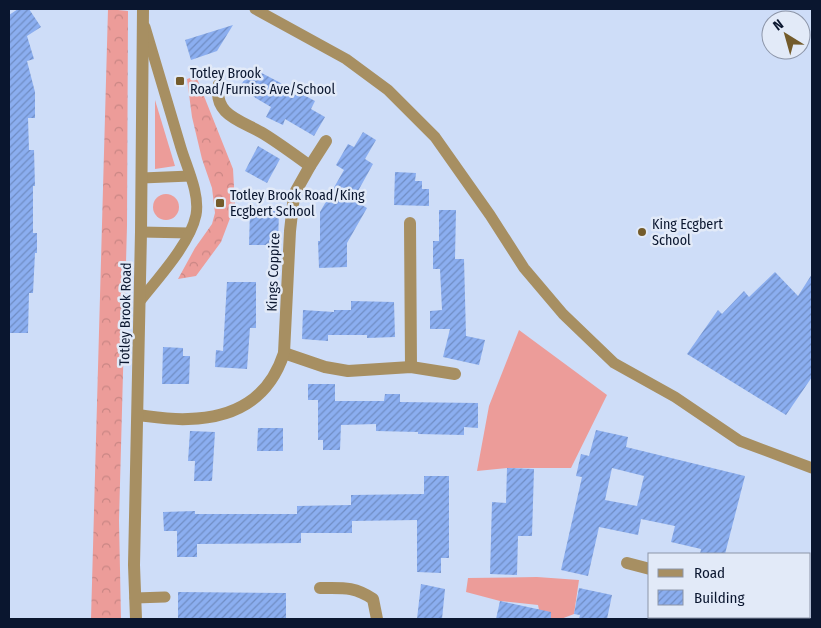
<svg xmlns="http://www.w3.org/2000/svg" width="821" height="628" font-family="'Fira Sans Condensed',sans-serif">
	<defs>
		<pattern id="forest-crowns" width="20" height="18" patternUnits="userSpaceOnUse" patternTransform="scale(1.25)"><rect width="20" height="18" fill="#ec9c99"/><path d="M2 6a3 3 0 1 1 6 0M12 15a3 3 0 1 1 6 0" fill="none" stroke="#c98684"/></pattern>
		<pattern id="building-hatch" width="6" height="6" patternUnits="userSpaceOnUse" patternTransform="scale(1.25)"><rect width="6" height="6" fill="#8baef0"/><path d="M-1 1l2-2M0 6l6-6M5 7l2-2" fill="none" stroke="#708dc3"/></pattern>
	</defs>
	<rect width="100%" height="100%" fill="#ceddf8"/>
	<g fill="#ec9c99">
		<polygon points="155,100 175,166 155,169"/>
		<circle cx="166" cy="207" r="13"/>
		<polygon points="519,330 607,395 571,468 507,468 477,471 489,406"/>
		<polygon points="537,577 579,580 574,614 561,619 541,619 538,605 500,601 466,592 468,578"/>
	</g>
	<g fill="url(#forest-crowns)">
		<polygon points="108,9 128,11 127,226 119,521 121,619 91,619"/>
		<polygon points="196,76 233,169 235,205 221,242 196,276 178,279 195,248 212,224 215,213 212,188 202,159 192,117 187,79"/>
	</g>
	<g fill="url(#building-hatch)" fill-rule="evenodd">
		<polygon points="18,9 29,9 41,27 27,36 34,59 27,61 35,92 35,118 28,118 29,150 34,150 35,186 33,186 33,233 37,233 37,253 35,253 33,293 29,293 28,333 9,333 9,15"/>
		<polygon points="233,25 217,51 191,60 185,40"/>
		<polygon points="252,68 315,101 311,109 325,117 314,136 285,119 283,125 266,117 271,107 239,88"/>
		<polygon points="363,132 376,140 365,159 373,164 353,200 367,208 347,243 347,267 319,268 318,241 320,241 320,212 344,170 336,165 348,144 354,147"/>
		<polygon points="258,146 280,159 267,183 245,171"/>
		<polygon points="395,172 416,173 415,181 422,181 422,189 429,189 429,206 394,205"/>
		<polygon points="439,210 456,210 455,259 464,259 466,336 485,340 479,365 443,357 450,329 430,329 430,311 442,310 440,269 433,269 433,241 439,241"/>
		<polygon points="250,211 279,211 278,245 249,245"/>
		<polygon points="775,272 798,296 812,274 812,377 786,415 687,354 718,310 722,314 744,291 749,297"/>
		<polygon points="227,282 256,282 256,328 250,328 247,369 215,367 216,350 223,351"/>
		<polygon points="351,301 394,302 395,337 367,338 367,335 328,335 328,341 302,339 303,310 334,312 334,310 351,310"/>
		<polygon points="163,347 183,348 183,356 190,356 189,384 162,384"/>
		<polygon points="308,384 335,384 335,401 384,401 385,394 400,394 400,402 478,403 478,428 464,427 464,435 418,434 418,432 376,431 376,424 341,425 340,450 323,450 323,440 318,440 318,400 308,400"/>
		<polygon points="258,428 283,428 283,451 257,451"/>
		<path d="M596 430 628 437 626 447 745 476 725 554H700L701 549 671 542 675 526 641 519 638 535 599 527 588 576 561 570 582 477 576 476 581 454 589 456ZM612 468 644 476 637 506 605 500Z"/>
		<polygon points="190,431 215,432 212,481 194,481 195,461 188,461"/>
		<polygon points="507,468 534,469 532,536 518,536 517,575 490,574 492,502 506,503"/>
		<polygon points="424,476 449,476 449,558 441,558 441,573 417,572 417,520 352,521 352,533 301,533 301,543 197,544 197,557 177,557 177,531 164,531 163,512 195,511 195,514 297,514 297,506 351,505 351,495 424,494"/>
		<polygon points="421,584 445,589 442,619 417,619"/>
		<polygon points="579,588 612,595 607,619 579,619 580,615 574,614"/>
		<polygon points="178,592 286,593 286,619 178,619"/>
		<polygon points="500,601 551,612 551,619 496,619"/>
	</g>
	<g fill="none" stroke-linecap="round" stroke-linejoin="round">
		<g stroke="#a78f62" stroke-width="11">
			<polyline points="255,9 346,59 388,90 435,137 490,215 524,268 563,314 614,363 675,397 740,441 812,468"/>
			<polyline points="142,178 190,176"/>
			<polyline points="141,232 189,233"/>
			<path d="M140 301C158 278 190 244 196 215 200 194 187 168 181 148 169 108 157 68 145 27"/>
			<polyline points="135,598 165,597"/>
		</g>
		<g stroke="#a78f62" stroke-width="12">
			<path d="M219 84C212 116 243 121 264 134 280 144 295 155 310 166"/>
			<polyline points="410,223 411,367"/>
			<polyline points="284,353 325,367 348,371 411,367 455,374"/>
			<path d="M138 415C154 417 171 420 188 419 235 418 269 399 284 353L290 231 293 204 296 191 310 166 326 141"/>
			<polyline points="627,563 650,569"/>
			<path d="M320 588C342 588 354 586 373 599L377 619"/>
			<polyline points="136,619 134,565 141,232 143,9"/>
			<polyline points="661,619 662,617"/>
		</g>
	</g>
	<g fill="#735b2b" stroke="#e2eaf8" stroke-width="2">
		<rect x="175" y="76" width="10" height="10" rx="2.5"/>
		<rect x="215" y="198" width="10" height="10" rx="2.5"/>
		<circle cx="642" cy="232" r="5"/>
	</g>
	<g text-anchor="middle" stroke-width="5" stroke-linejoin="round" paint-order="stroke">
		<g font-size="14" fill="#0a162f" stroke="#e2eaf8" text-anchor="start">
			<text x="190" y="78">Totley Brook<tspan x="190" dy="16">Road/Furniss Ave/School</tspan></text>
			<text x="230" y="200">Totley Brook Road/King<tspan x="230" dy="16">Ecgbert School</tspan></text>
			<text x="652" y="229">King Ecgbert<tspan x="652" dy="16">School</tspan></text>
		</g>
		<g font-size="14" fill="#0a162f" stroke="#e2eaf8">
			<text transform="translate(273 272) rotate(-88)" y="5">Kings Coppice</text>
			<text transform="translate(125 314) rotate(-89)" y="5">Totley Brook Road</text>
		</g>
	</g>
	<rect width="821" height="628" fill="none" stroke="#0a162f" stroke-width="20"/>
	<rect x="648" y="553" width="162" height="65" fill="#e2eaf8" stroke="#8c95a8"/>
	<rect x="658" y="569" width="25" height="8" fill="#a78f62" stroke="#8c95a8"/>
	<text x="694" y="578" font-size="15" fill="#0a162f">Road</text>
	<rect x="658" y="590" width="25" height="15" fill="url(#building-hatch)" stroke="#8c95a8"/>
	<text x="694" y="603" font-size="15" fill="#0a162f">Building</text>
	<g transform="translate(786 35) rotate(323)"><circle r="24" fill="#e2eaf8" stroke="#8c95a8"/>
	<path d="M0-4L9 19L0 12L-9 19Z" fill="#735b2b"/>
	<text y="-8" font-size="14" font-weight="bold" text-anchor="middle" fill="#0a162f">N</text>
	</g>
</svg>
